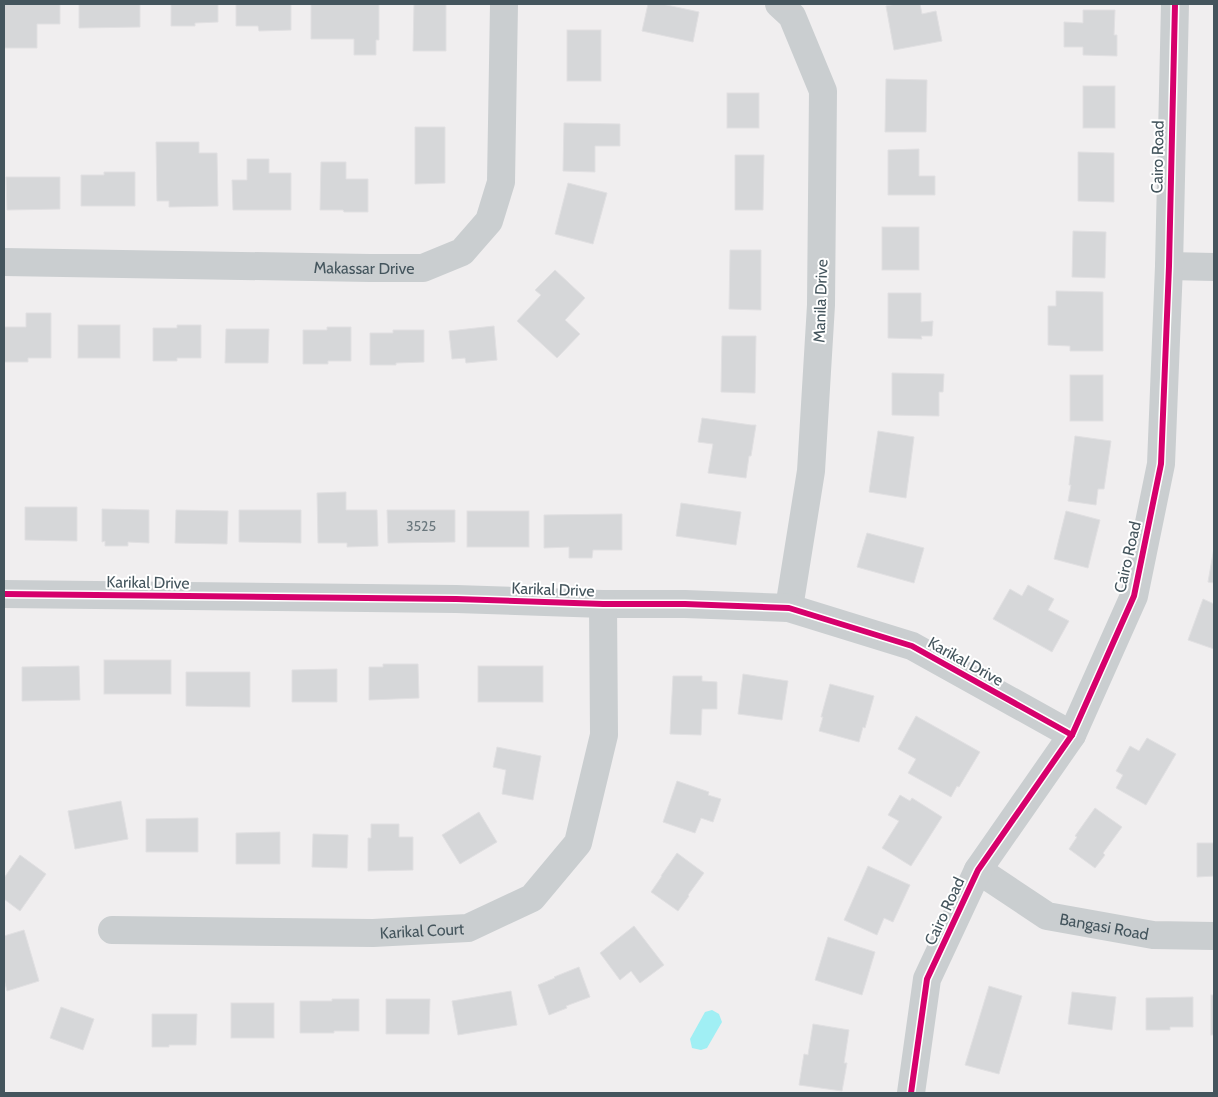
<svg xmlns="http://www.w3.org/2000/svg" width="1218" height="1097" font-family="Cabin,sans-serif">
	<rect width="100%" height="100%" fill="#f0eeef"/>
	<polygon fill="#a0eff4" points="712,1010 719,1014 722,1022 707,1048 701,1050 692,1048 690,1039 705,1012"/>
	<g fill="#d6d7d9" stroke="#e1e0e2">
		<polygon points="4,4 60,4 60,24 37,24 37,48 4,48"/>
		<polygon points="79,4 140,4 140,27 79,28"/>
		<polygon points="171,4 218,4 218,22 195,23 195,26 171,26"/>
		<polygon points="236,4 291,4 291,30 259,31 258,26 236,26"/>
		<polygon points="311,4 379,4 379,40 376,40 376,55 354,55 354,39 311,39"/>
		<polygon points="414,4 446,4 446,51 413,51"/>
		<polygon points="648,4 662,4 699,12 693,42 642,31"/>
		<polygon points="896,4 920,4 922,14 936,11 942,41 894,50 886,6"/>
		<polygon points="1083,10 1115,10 1114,35 1117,35 1117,56 1083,55 1083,47 1064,47 1064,22 1083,23"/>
		<rect x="567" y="30" width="34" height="51"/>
		<polygon points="886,79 927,80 926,132 885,132"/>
		<rect x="1083" y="86" width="32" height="42"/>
		<rect x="727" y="93" width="32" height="35"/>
		<polygon points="564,123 620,124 620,146 595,146 595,172 563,171"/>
		<polygon points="415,127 445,127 445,183 415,184"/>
		<polygon points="156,142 199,142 199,153 217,153 218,206 169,207 169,201 157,201"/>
		<polygon points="919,149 919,176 935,176 935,195 888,195 888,150"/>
		<polygon points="1078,152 1114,153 1114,202 1078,201"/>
		<polygon points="735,155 764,155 763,210 735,210"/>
		<polygon points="247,159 269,159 269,173 291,173 291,210 233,210 232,180 247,180"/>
		<polygon points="321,162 346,162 346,179 368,179 368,212 344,212 343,210 320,210"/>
		<polygon points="104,172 135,172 135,206 81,206 81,175 104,175"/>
		<polygon points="6,177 60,177 60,209 7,210"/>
		<polygon points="568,183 607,193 593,244 555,234"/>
		<rect x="882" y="227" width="37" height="43"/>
		<polygon points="1073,231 1106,232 1105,278 1072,277"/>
		<polygon points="730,250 761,250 761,310 729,309"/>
		<polygon points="555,270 585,298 565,320 580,334 557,358 517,321 541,295 535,290"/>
		<polygon points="1056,291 1103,292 1103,351 1070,351 1070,346 1048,345 1048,306 1056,306"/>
		<polygon points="888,293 921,293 921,322 933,321 932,336 921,336 922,339 888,338"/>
		<polygon points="26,313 51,313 51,358 28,358 28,362 4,362 4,327 26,327"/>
		<rect x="78" y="325" width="42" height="33"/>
		<polygon points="177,325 201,325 201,358 177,358 177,361 153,361 153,328 177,328"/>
		<polygon points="494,326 497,360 466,363 465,358 452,359 449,331"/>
		<polygon points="327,327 351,327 351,361 328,361 328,364 303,364 303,330 327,330"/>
		<polygon points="226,329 269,329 268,363 225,363"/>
		<polygon points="393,330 424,330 424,362 396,363 396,365 370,365 370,333 393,333"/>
		<polygon points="722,336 756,336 755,393 721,392"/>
		<polygon points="892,373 944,374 943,392 939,392 939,416 892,415"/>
		<rect x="1070" y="375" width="33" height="46"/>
		<polygon points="702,418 751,425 756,425 751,456 749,456 746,478 708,473 713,444 698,442"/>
		<polygon points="878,431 914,437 906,498 869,492"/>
		<polygon points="1075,436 1111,441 1104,489 1098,489 1096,505 1068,501 1071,485 1069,485"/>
		<polygon points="346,492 346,510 377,510 378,546 347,547 347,543 318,543 317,493"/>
		<polygon points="681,503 741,512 736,545 676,536"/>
		<polygon points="25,507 77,507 77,541 25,540"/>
		<polygon points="102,509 149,510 149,543 128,542 128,546 105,546 105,541 102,542"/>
		<polygon points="176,510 228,511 227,544 175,543"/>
		<polygon points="239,510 301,510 301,543 239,542"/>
		<polygon points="387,510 455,510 455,542 388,543"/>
		<rect x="467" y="511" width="62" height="36"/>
		<polygon points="1066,511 1100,520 1088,568 1054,559"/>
		<polygon points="622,514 622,550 593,550 592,558 569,558 569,547 544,548 544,515"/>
		<polygon points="867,533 924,548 914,583 857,567"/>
		<polygon points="1214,548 1214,583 1208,582"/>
		<polygon points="1028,585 1054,599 1048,610 1069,621 1052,652 993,619 1010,589 1022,596"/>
		<polygon points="1203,599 1214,604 1214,649 1188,640"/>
		<rect x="104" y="660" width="67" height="34"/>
		<polygon points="383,664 418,664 419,698 369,700 369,667 383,667"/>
		<polygon points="79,666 80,700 22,701 22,667"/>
		<rect x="478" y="666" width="65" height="36"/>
		<polygon points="337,669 337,702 292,702 292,670"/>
		<polygon points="186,672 250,672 250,707 186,706"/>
		<polygon points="743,674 788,681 782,720 738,714"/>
		<polygon points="673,676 702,676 702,681 717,682 717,709 702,709 701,735 670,734"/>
		<polygon points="830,684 874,696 865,728 863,727 859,742 819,731 823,717 821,717"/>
		<polygon points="916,716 980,752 959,787 957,786 951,797 908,773 916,759 898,749"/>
		<polygon points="1147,738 1176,754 1146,805 1116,788 1123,775 1116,771 1130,746 1139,751"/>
		<polygon points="497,747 541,756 533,800 502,794 506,770 493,767"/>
		<polygon points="677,781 709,792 708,795 721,799 713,822 701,818 695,833 663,822"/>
		<polygon points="900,795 910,801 912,798 942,817 911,866 882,848 899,821 888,815"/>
		<polygon points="121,801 128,839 75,849 68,811"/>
		<polygon points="1095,808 1122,827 1103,853 1105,855 1095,868 1069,849 1077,837 1075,836"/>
		<polygon points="479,812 497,842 460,864 442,835"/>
		<polygon points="198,818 198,852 146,852 146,819"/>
		<polygon points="371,824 399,824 399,837 413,837 413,870 368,871 368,838 371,838"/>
		<polygon points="280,832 280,864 236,864 236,833"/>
		<polygon points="313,834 348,835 347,868 312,867"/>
		<polygon points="1197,843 1214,843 1214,876 1197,877"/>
		<polygon points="677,853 704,873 688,895 689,896 678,911 651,892 662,876 661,876"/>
		<polygon points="20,855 46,874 20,911 4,899 4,878"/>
		<polygon points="868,866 910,885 893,922 884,918 877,935 844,920"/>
		<polygon points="634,926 664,965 640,983 631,971 620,980 600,953"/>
		<polygon points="24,930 39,981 7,991 4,979 4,936"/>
		<polygon points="828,937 875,952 862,995 815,980"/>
		<polygon points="579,967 590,997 566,1006 567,1008 549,1015 538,985 555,978 554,977"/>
		<polygon points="989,986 1022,996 999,1074 965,1065"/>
		<polygon points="511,991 517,1025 458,1035 452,1001"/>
		<polygon points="1072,992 1116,997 1112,1030 1068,1024"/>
		<rect x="1211" y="995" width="3" height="40"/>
		<polygon points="1193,997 1193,1027 1170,1027 1170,1030 1146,1030 1146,998"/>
		<polygon points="332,999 359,999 359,1031 334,1031 334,1033 300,1033 300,1001 332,1001"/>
		<polygon points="386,999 430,999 429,1034 386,1034"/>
		<rect x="231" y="1003" width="43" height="35"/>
		<polygon points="61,1007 94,1019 83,1050 50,1038"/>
		<polygon points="152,1014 197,1014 196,1045 169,1045 169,1047 152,1047"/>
		<polygon points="813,1024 849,1030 844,1063 847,1063 842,1091 799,1085 804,1054 808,1055"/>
	</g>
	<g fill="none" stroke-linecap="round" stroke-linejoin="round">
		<g stroke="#caced0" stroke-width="28">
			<polyline points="779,4 792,16 823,91 821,305 811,471 789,608"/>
			<path id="s1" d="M4 262 370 268H423L462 252 489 221 501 182 504 4"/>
			<polyline points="1169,266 1214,267"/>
			<polyline points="4,594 456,599 603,604 685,604 789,608 912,646 1072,735"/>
			<path id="s2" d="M978 870 1047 916 1153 935 1214 936"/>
			<path id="s3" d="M112 930 373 933 468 928 532 898 578 843 604 735 603 604"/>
			<polyline points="911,1093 927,979 978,870 1072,735 1134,596 1161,464 1169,266 1175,4"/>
		</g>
		<g stroke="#fff" stroke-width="9">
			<g id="cycleway">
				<polyline points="4,594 456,599 603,604 685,604 789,608 912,646 1072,735"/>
				<polyline points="911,1093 927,979 978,870 1072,735 1134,596 1161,464 1169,266 1175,4"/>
			</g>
		</g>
		<use href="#cycleway" stroke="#d6006c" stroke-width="6"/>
	</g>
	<g text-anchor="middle" stroke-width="4" stroke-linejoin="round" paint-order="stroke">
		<g font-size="14" fill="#6a777d">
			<text x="421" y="531">3525</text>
		</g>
		<g font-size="16" fill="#44555d" stroke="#fff">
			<text transform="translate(1157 157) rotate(-89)" y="6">Cairo Road</text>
			<text dy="6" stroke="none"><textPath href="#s1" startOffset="360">Makassar Drive</textPath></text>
			<text transform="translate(820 301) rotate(-88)" y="6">Manila Drive</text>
			<text transform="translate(1127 557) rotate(-77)" y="6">Cairo Road</text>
			<text transform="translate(148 582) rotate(1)" y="6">Karikal Drive</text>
			<text transform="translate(553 589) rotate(2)" y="6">Karikal Drive</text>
			<text transform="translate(966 661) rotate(29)" y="6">Karikal Drive</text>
			<text transform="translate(944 911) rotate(-65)" y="6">Cairo Road</text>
			<text dy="6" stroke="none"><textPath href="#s2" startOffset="141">Bangasi Road</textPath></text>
			<text dy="6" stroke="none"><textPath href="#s3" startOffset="310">Karikal Court</textPath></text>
		</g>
	</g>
	<rect width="1218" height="1097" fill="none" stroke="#44555d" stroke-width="10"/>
</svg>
